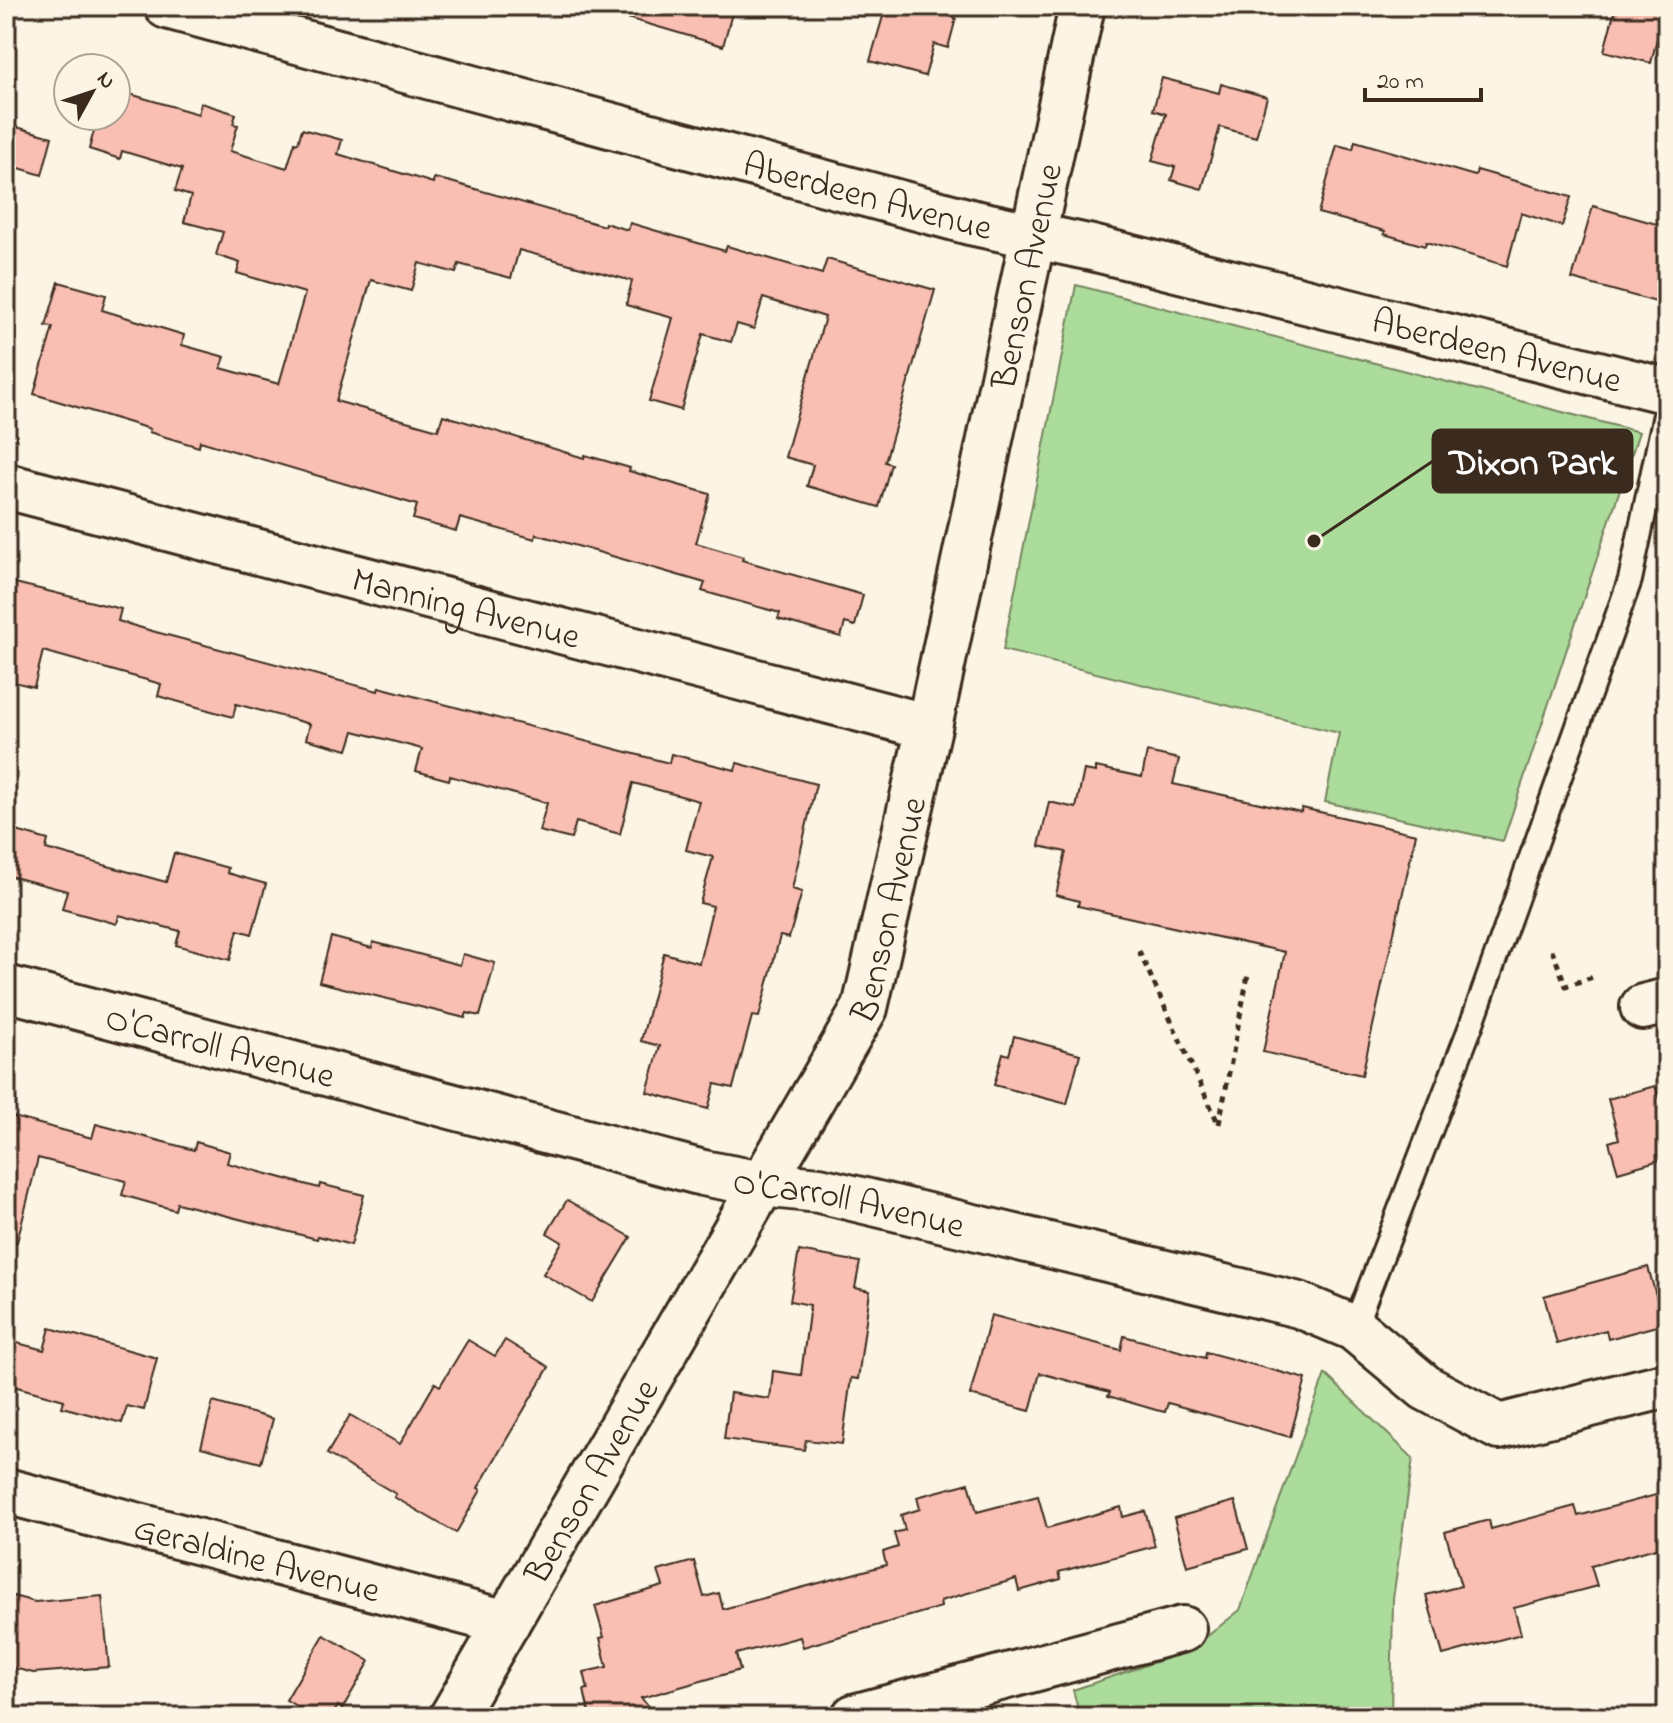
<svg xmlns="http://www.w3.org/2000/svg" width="1673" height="1723" font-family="'Indie Flower',sans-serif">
	<rect width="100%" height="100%" fill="#fcf5e5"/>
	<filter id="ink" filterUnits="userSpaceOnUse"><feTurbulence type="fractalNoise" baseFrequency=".0125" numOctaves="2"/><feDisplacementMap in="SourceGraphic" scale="16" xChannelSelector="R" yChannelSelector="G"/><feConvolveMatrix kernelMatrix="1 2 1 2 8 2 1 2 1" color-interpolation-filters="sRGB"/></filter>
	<g filter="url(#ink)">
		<g fill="#acdc9c" stroke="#74835d" stroke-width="2">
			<polygon points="1076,285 1639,432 1503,841 1325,802 1339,733 1003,650"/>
			<polygon points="1325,1374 1413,1458 1393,1599 1391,1717 1080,1717 1073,1690 1190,1650 1240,1610"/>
		</g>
		<g fill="#f9bfb2" stroke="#3b2a1e" stroke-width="2">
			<polygon points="615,6 734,6 723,46 614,14"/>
			<polygon points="886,6 945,6 943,14 956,18 948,48 934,44 925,76 870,61"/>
			<polygon points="1616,6 1665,6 1651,63 1604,51"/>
			<polygon points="1162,78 1219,93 1221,84 1267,97 1256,137 1220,127 1202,189 1171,180 1175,167 1152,161 1166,114 1153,110"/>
			<polygon points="116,90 198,114 201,103 236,114 233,124 238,125 230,151 287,168 295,142 298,143 302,129 342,140 338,154 433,183 434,178 451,182 604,226 605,223 628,230 630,223 725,251 727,246 822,274 827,259 935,290 885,462 891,464 879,507 807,486 813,465 785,457 825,317 763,298 754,329 737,324 731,342 703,334 681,410 649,401 673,318 626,305 632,281 519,250 511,278 459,264 456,273 419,263 411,291 371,280 336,401 438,430 443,415 584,458 585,455 630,468 629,471 710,494 696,543 743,557 742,560 863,595 855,626 845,623 841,637 778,619 780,613 702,591 705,583 536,534 535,539 460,518 456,531 413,519 417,505 200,441 199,447 149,432 150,429 34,394 53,327 46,326 59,282 106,295 102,310 184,335 182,345 225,357 221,368 279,384 305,293 237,273 240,263 216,255 223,232 184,222 191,196 175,191 182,169 122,151 120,159 89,149 98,116 116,116"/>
			<polygon points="6,124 52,137 42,175 6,164"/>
			<polygon points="1355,141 1475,176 1477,170 1571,197 1562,226 1521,213 1507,266 1426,242 1425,246 1384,234 1385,231 1318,213 1337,145 1353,149"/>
			<polygon points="1593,206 1667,227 1667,305 1572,279"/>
			<polygon points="11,582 121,609 118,621 152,631 378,691 379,687 669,763 671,754 735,770 737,763 816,784 792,889 802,892 789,938 780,936 759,1017 752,1016 733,1088 715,1084 708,1109 647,1092 660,1046 641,1041 664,953 699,963 713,906 700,903 713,857 686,850 699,801 633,783 620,834 576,822 571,839 539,831 547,803 450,776 449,780 416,771 422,749 354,731 348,750 306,739 310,724 236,704 233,717 158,696 161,684 43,651 34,687 6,680 6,601"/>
			<polygon points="1147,752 1179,759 1173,784 1301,812 1302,808 1416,834 1362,1075 1263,1052 1285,952 1078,906 1079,901 1056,895 1066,852 1039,846 1049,802 1076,808 1084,770 1096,772 1096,767 1142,777"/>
			<polygon points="6,828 48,840 46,849 166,882 174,853 228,868 227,873 266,884 252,934 238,930 230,960 176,945 180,931 119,915 117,924 62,909 67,891 6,875"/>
			<polygon points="331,937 372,948 373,942 460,965 463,954 495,963 480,1016 467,1013 465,1018 319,982"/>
			<polygon points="1014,1036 1080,1054 1067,1104 994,1085 1003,1053 1009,1055"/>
			<polygon points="1655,1086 1659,1097 1667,1095 1667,1158 1618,1172 1609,1142 1619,1139 1608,1099"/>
			<polygon points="6,1115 92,1138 96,1124 194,1150 196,1142 230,1152 227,1163 319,1188 320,1184 364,1195 351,1245 318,1236 317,1239 177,1203 175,1210 122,1195 126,1181 38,1158 17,1242 6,1241"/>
			<polygon points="567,1200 631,1237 592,1302 543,1274 562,1242 547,1233"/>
			<polygon points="799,1251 860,1262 855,1288 870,1291 858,1379 851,1378 842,1444 806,1440 804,1450 724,1439 730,1393 770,1399 773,1371 801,1375 810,1305 790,1301"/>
			<polygon points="1648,1267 1664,1324 1608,1339 1606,1330 1557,1344 1544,1296"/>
			<polygon points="991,1315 1121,1350 1124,1336 1205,1358 1206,1352 1306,1379 1290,1437 1168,1403 1165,1412 1156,1410 1108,1396 1110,1392 1040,1373 1030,1411 970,1395"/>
			<polygon points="50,1328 157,1358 144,1410 127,1406 122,1423 62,1407 64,1400 6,1384 6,1340 44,1350"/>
			<polygon points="468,1340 495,1356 505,1340 549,1367 478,1488 481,1490 456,1533 394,1497 396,1494 327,1454 350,1415 400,1444 435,1383 440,1386"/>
			<polygon points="213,1402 273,1419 261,1463 201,1447"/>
			<polygon points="969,1483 977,1512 1038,1496 1047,1528 1121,1507 1123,1517 1145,1511 1155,1546 1059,1572 1061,1579 1019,1591 1016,1579 940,1601 941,1607 803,1647 800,1637 736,1654 740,1670 641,1698 657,1717 590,1717 584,1690 588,1689 584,1672 607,1667 600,1638 604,1637 595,1606 663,1586 658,1571 694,1561 704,1597 719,1593 723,1609 886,1565 883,1552 898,1547 894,1533 905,1530 901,1515 920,1509 917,1497"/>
			<polygon points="1667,1492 1667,1545 1591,1566 1597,1586 1514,1608 1521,1634 1443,1655 1426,1595 1461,1586 1445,1532 1489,1520 1491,1529 1575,1506 1578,1516"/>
			<polygon points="1235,1501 1248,1549 1187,1566 1174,1518"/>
			<polygon points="6,1594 35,1602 102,1596 109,1667 33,1673 6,1666"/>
			<polygon points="324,1635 370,1661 342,1709 338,1706 331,1717 315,1717 286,1700"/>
		</g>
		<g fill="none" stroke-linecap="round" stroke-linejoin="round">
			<g stroke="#3b2a1e" stroke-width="28">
				<polyline id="service" points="1354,1328 1472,1023 1630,580 1667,405"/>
			</g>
			<g stroke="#3b2a1e" stroke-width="50">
				<g id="minor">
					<path id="s1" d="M167 6 970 222 1092 248 1667 391"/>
					<path id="s2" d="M6 486 929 727"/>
					<path id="s3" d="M6 988 703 1173 762 1184 819 1190 1299 1305 1354 1328 1426 1388 1499 1427 1667 1385"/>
					<polyline points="1643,1007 1667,1001"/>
					<path id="s4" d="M6 1491 507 1623"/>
					<path id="s5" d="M452 1717 865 1008 929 727 1082 6"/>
					<polyline points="854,1717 1183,1629"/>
				</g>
			</g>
			<g stroke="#3b2a1e" stroke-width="5" stroke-dasharray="6 6" stroke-linecap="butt">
				<polyline points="1552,950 1566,986 1596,976"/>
				<polyline points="1139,951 1219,1125"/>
				<polyline points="1219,1124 1248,975"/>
			</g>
			<use href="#service" stroke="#fcf5e5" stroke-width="22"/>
			<use href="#minor" stroke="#fcf5e5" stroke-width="44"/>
		</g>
	</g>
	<g text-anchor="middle" stroke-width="6" stroke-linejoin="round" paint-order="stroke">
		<g font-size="36" fill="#3b2a1e" stroke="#fcf5e5">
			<text dy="13" stroke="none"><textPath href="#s1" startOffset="726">Aberdeen Avenue</textPath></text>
			<text dy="13" stroke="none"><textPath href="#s5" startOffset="1570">Benson Avenue</textPath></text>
			<text dy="13" stroke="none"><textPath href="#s1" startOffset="1374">Aberdeen Avenue</textPath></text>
			<text dy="13" stroke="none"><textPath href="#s2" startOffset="476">Manning Avenue</textPath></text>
			<text dy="13" stroke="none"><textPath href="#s5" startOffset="922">Benson Avenue</textPath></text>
			<text dy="13" stroke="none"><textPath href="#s3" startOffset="222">O'Carroll Avenue</textPath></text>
			<text dy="13" stroke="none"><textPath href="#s3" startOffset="870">O'Carroll Avenue</textPath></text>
			<text dy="13" stroke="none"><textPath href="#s5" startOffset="274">Benson Avenue</textPath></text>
			<text dy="13" stroke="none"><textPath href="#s4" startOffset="260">Geraldine Avenue</textPath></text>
		</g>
	</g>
	<path fill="none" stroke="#3b2a1e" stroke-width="3" d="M1314 541L1433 461"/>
	<circle fill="#3b2a1e" stroke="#fcf5e5" stroke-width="3" cx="1314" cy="541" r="8"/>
	<rect fill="#3b2a1e" stroke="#3b2a1e" stroke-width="3" x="1433" y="430" width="199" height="62" rx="8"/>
	<g font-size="38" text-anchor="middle" font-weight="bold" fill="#fff">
		<text x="1533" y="474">Dixon Park</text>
	</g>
	<rect width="1673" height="1723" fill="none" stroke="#fcf5e5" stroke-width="32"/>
	<rect x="16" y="16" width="1641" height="1691" fill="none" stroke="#3b2a1e" stroke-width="3" filter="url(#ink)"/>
	<g transform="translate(92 92) rotate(50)"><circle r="38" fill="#fcf5e5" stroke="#afa495" stroke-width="2"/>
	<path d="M0-6L14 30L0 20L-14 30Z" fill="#3b2a1e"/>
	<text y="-12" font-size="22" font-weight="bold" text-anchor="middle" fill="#3b2a1e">N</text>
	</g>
	<path d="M1365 88v12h116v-12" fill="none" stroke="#3b2a1e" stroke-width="4"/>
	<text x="1377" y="88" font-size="24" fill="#3b2a1e" stroke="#fcf5e5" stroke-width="6" paint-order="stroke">20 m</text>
</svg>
